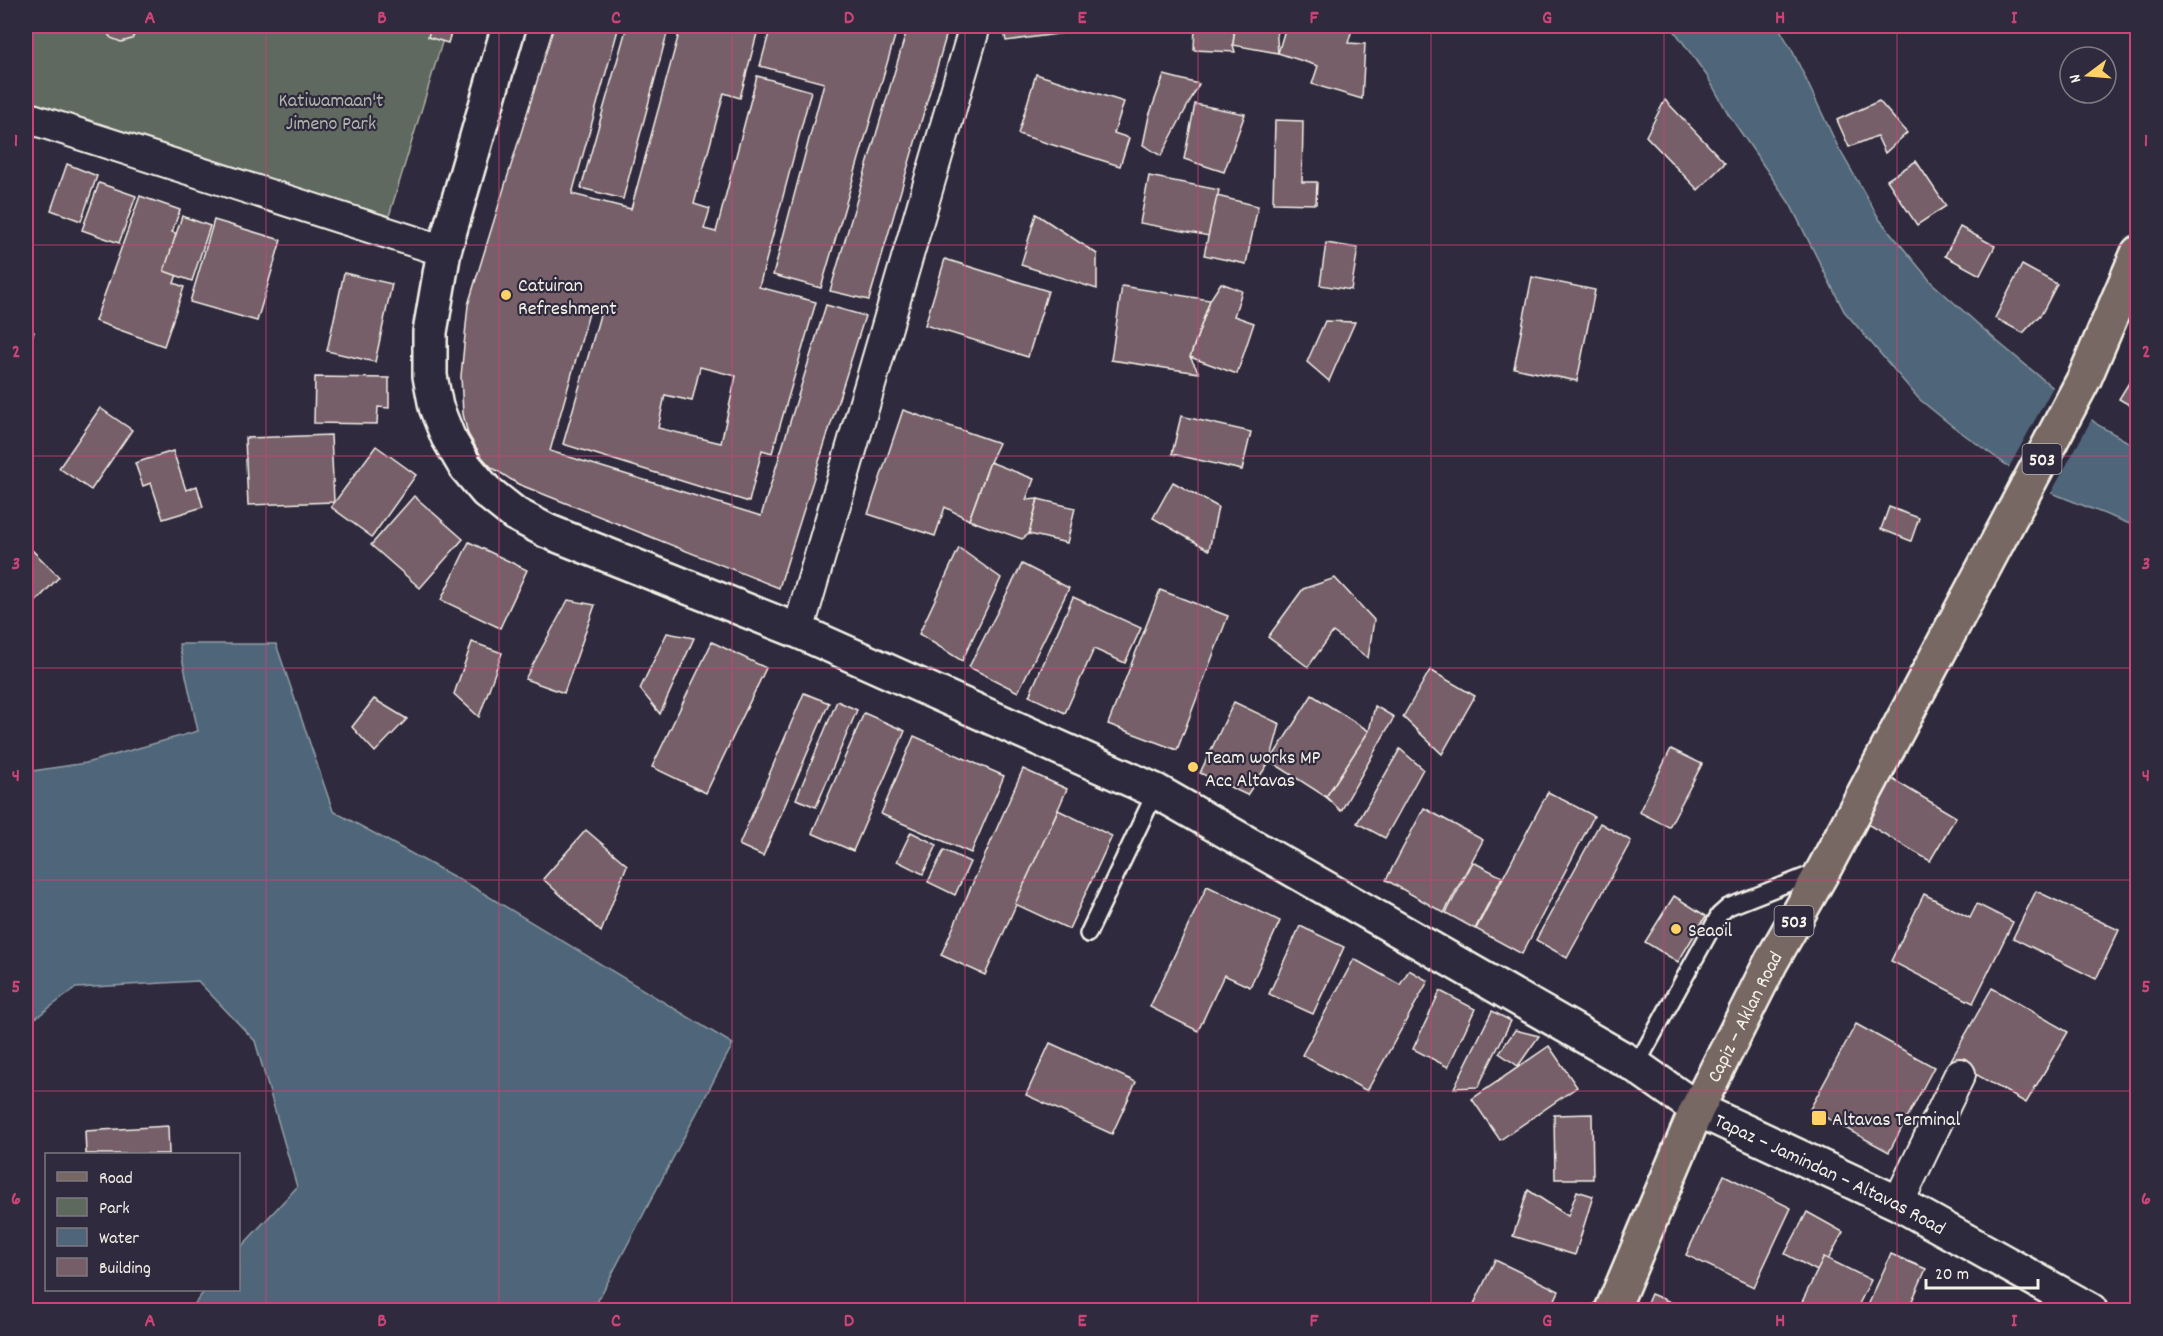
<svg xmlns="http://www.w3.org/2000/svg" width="2163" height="1336" font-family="Dekko,sans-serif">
	<rect width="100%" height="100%" fill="#2f2a3d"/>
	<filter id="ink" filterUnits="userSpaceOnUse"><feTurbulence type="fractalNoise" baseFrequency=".0167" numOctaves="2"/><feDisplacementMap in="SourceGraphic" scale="12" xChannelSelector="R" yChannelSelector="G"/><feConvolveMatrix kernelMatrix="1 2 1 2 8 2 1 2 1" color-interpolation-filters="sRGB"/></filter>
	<g filter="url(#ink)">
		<polygon fill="#5e695e" stroke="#a9ada3" stroke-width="1.5" points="26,26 447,26 389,216 26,106"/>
		<g fill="#4f667a" stroke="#919ea6" stroke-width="1.5">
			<polygon points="1671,26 1778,26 1793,52 1838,147 1880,220 1932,283 1998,342 2098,425 2137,447 2137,527 2037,487 1951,425 1919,399 1844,311 1790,204 1729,115 1707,76"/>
			<polygon points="179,644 276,644 333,811 473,887 733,1044 593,1310 190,1310 205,1290 238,1290 239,1249 297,1187 255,1041 198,981 76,988 26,1025 26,772 86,763 198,731"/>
		</g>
		<polygon fill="#2f2a3d" points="2054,385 2093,417 2050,495 2036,490 2008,469"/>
		<g fill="#765e68" stroke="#f4f1e8" stroke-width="1.5" fill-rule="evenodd">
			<polygon points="105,26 139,26 132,39 121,42 111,38 107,33"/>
			<polygon points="431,26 453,26 448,43 428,37"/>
			<path d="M554 26H619L572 194 631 209 681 26H759L740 98 724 93 694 204 710 209 704 229 716 232 757 76 811 91 759 287 816 302 772 453 762 450 749 502 563 444 602 308 591 306 550 451 761 516 826 305 865 316 779 588 518 484 491 467 481 456 468 434 463 414 461 376 468 305ZM700 367 736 376 721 443 658 428 665 395 692 401Z"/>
			<polygon points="627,26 669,26 623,199 581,188"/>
			<polygon points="771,26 898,26 821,288 773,275 824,83 760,66"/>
			<polygon points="908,26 949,26 869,300 830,291"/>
			<polygon points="1003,26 1117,26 1006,41"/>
			<polygon points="1195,26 1235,26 1233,45 1235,52 1194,50"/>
			<polygon points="1235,26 1276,26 1278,53 1233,45"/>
			<polygon points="1286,26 1353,26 1348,43 1365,44 1362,99 1312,84 1318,66 1278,53"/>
			<polygon points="1036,74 1124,102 1114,133 1129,138 1120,166 1018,134"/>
			<polygon points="1164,75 1199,84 1161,156 1143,145 1149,116"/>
			<polygon points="1665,100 1725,163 1698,190 1646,136"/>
			<polygon points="1879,101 1907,133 1885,153 1877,136 1849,147 1837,120"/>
			<polygon points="1195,104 1245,114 1224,172 1184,159"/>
			<polygon points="1275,120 1303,121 1302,182 1317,182 1316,204 1273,203"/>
			<polygon points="1916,161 1946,206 1917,225 1887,180"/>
			<polygon points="67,164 97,176 81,221 51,210"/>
			<polygon points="1149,176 1219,190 1209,236 1140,223"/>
			<polygon points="99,183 136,196 119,243 82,230"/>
			<polygon points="140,196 180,210 172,232 190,238 174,283 184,287 164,346 95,321"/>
			<polygon points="1217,196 1258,206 1246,264 1204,255"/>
			<polygon points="1036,214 1097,254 1097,289 1021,265"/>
			<polygon points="182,216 210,226 192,281 164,271"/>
			<polygon points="214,220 281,240 257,321 190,302"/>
			<polygon points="1960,227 1995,246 1980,275 1945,256"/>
			<polygon points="1326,243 1358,248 1351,290 1320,285"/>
			<polygon points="945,259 1048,291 1028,357 925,325"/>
			<polygon points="2022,265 2057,284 2042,313 2023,333 1995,318"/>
			<polygon points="344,273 392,284 375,362 327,351"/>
			<polygon points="1532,277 1595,290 1577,381 1514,368"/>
			<polygon points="1221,283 1242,291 1234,316 1254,323 1237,374 1190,357 1210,300"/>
			<polygon points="1122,286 1210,300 1190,357 1199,373 1111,360"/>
			<polygon points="1325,321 1355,322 1329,381 1307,362"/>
			<polygon points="26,328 34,332 26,352"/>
			<polygon points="2138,368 2138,410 2119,399"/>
			<polygon points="315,377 389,378 389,408 378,407 377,424 314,423"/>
			<polygon points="100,408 132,430 91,490 59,468"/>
			<polygon points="903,410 999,443 990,462 969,520 945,507 935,536 868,514"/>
			<polygon points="1181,416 1251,432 1242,470 1172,454"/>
			<polygon points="331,435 334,502 248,505 245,438"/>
			<polygon points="376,446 416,475 372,537 331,507"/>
			<polygon points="173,451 186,490 197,486 203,507 163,519 151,483 143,486 135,463"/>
			<polygon points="990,462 1034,479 1026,500 1038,499 1029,534 1022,539 969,520"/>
			<polygon points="1173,482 1218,507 1209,550 1153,518"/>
			<polygon points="414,496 463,539 420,588 371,545"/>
			<polygon points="1038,499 1075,508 1067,543 1029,534"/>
			<polygon points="1889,507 1919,518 1911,541 1881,529"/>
			<polygon points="469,542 527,570 500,628 441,600"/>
			<polygon points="26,544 59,577 26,612"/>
			<polygon points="959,548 1001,578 962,661 919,634"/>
			<polygon points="1022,564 1069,588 1018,692 969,667"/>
			<polygon points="1335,578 1374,620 1368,658 1333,632 1308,667 1268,637 1303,589"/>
			<polygon points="1160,590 1228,616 1177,750 1108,724"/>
			<polygon points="1073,597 1141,628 1125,663 1094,649 1065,713 1029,696"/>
			<polygon points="568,600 595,605 564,693 525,679"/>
			<polygon points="667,633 694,638 660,714 640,689"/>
			<polygon points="472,642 502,653 479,717 454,694"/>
			<polygon points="712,642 766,668 706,793 652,767"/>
			<polygon points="1430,670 1475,696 1442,754 1403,717"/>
			<polygon points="804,693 829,703 763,856 739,845"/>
			<polygon points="1312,695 1369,731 1326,797 1270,761"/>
			<polygon points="374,699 407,719 375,752 352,727"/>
			<polygon points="837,701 857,710 816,807 796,799"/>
			<polygon points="1234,702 1280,724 1270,761 1247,795 1200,773"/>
			<polygon points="1375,706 1394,717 1341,811 1326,797 1369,731"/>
			<polygon points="864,713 905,731 853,851 812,833"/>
			<polygon points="914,736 1004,776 971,853 881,814"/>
			<polygon points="1400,749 1423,769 1385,838 1357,823"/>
			<polygon points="1671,749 1702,764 1669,827 1639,812"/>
			<polygon points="1023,769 1067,789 985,975 941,955"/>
			<polygon points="1882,773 1956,817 1930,861 1857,818"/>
			<polygon points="1548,792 1594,816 1522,954 1476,929"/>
			<polygon points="1424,808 1483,840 1444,913 1386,880"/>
			<polygon points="1058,810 1112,836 1069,929 1015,904"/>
			<polygon points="1600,823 1631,841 1567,958 1536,940"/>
			<polygon points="586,830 627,865 601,932 543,879"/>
			<polygon points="911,832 937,845 923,874 897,861"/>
			<polygon points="944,850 970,862 955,895 928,882"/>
			<polygon points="1473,862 1502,877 1475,929 1446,913"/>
			<polygon points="1207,886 1280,921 1250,987 1224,975 1198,1031 1150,1007"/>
			<polygon points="2036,891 2119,930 2096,979 2013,938"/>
			<polygon points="1924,894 1970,918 1977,904 2013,922 1973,1003 1891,961"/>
			<polygon points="1674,896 1706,916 1678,962 1645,942"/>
			<polygon points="1300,926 1344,947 1313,1014 1269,994"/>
			<polygon points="1354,959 1400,985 1409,970 1428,981 1367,1091 1302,1055"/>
			<polygon points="1992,988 2068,1032 2026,1103 1951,1060"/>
			<polygon points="1440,991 1475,1009 1448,1067 1413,1049"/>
			<polygon points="1492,1011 1511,1021 1478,1087 1454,1088"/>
			<polygon points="1856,1024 1934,1067 1889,1152 1810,1109"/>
			<polygon points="1515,1030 1539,1036 1518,1066 1499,1053"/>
			<polygon points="1050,1043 1136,1082 1112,1134 1026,1095"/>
			<polygon points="1549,1046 1577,1087 1500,1140 1472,1099"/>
			<polygon points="1592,1114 1593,1179 1555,1179 1554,1115"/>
			<polygon points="168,1126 169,1154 86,1154 85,1131"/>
			<polygon points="1724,1175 1791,1208 1754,1287 1686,1255"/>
			<polygon points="1528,1190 1568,1216 1577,1191 1593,1196 1575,1255 1513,1236"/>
			<polygon points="1807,1212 1843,1232 1821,1273 1785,1254"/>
			<polygon points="1891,1254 1926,1269 1908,1310 1866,1310"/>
			<polygon points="1824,1257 1871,1280 1856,1310 1798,1310"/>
			<polygon points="1495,1260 1559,1291 1550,1310 1487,1310 1474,1304"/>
			<polygon points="1651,1294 1690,1310 1644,1310"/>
		</g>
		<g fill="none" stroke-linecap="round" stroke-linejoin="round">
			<g stroke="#f4f1e8" stroke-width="20">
				<g id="lane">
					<polyline points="1088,934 1156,791"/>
					<polyline points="1636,1066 1719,915 1728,907 1819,871"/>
				</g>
			</g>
			<g stroke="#f4f1e8" stroke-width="34">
				<g id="street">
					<polyline points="26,117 444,251"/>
					<polyline points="798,631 975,26"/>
					<polyline points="1898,1203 1960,1074"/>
				</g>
			</g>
			<g stroke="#f4f1e8" stroke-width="38">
				<g id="secondary">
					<path id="s1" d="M509 26 444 251 430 332V376L436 407 448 437 465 466 486 491 515 514 547 531 798 631 1156 791 1636 1066 1697 1109 1898 1203 2090 1310"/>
				</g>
			</g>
			<g stroke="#f4f1e8" stroke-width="38">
				<g id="primary">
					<path id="s2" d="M1612 1310 1697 1109 1771 962 1824 869 2085 377 2138 253"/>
				</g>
			</g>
			<use href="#lane" stroke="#2f2a3d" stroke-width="15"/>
			<use href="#street" stroke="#2f2a3d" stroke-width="30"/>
			<use href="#secondary" stroke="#2f2a3d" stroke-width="33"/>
			<use href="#primary" stroke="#776864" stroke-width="33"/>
		</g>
	</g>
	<path fill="none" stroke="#cc4377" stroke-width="1.5" stroke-opacity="0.55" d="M266 26V1310M499 26V1310M732 26V1310M965 26V1310M1198 26V1310M1431 26V1310M1664 26V1310M1897 26V1310M26 245H2138M26 456H2138M26 668H2138M26 880H2138M26 1091H2138"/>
	<g fill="#ffd166" stroke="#2f2a3d" stroke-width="2">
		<circle cx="506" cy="295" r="6"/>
		<circle cx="1193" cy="767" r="6"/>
		<circle cx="1676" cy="929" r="6"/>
		<rect x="1811" y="1110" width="16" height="16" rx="3"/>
	</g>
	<g text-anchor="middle" stroke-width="4.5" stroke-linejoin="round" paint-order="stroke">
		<g fill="#2f2a3d" stroke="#b9b5b5" stroke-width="1.5">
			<rect x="2022.5" y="444" width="39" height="30" rx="4.5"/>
			<rect x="1774.5" y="906" width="39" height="30" rx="4.5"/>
		</g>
		<g font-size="18" font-weight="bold" fill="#f4f1e8">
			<text x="2042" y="465">503</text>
			<text x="1794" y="927">503</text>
		</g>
		<g font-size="20" fill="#b0b4aa" stroke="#2f2a3d">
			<text x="331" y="106">Katiwamaan't<tspan x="331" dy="23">Jimeno Park</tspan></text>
		</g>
		<g font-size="20" fill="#f4f1e8" stroke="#2f2a3d" text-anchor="start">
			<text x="518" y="291">Catuiran<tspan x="518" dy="23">Refreshment</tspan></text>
			<text x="1205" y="763">Team works MP<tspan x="1205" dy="23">Acc Altavas</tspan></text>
			<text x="1688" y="936">Seaoil</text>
			<text x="1832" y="1125">Altavas Terminal</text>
		</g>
		<g font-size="20" fill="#f4f1e8" stroke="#2f2a3d">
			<text dy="7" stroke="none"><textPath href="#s2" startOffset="322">Capiz – Aklan Road</textPath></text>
			<text dy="7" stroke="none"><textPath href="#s1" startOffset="2002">Tapaz – Jamindan – Altavas Road</textPath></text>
		</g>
	</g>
	<rect width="2163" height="1336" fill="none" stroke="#2f2a3d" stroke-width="66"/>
	<rect x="45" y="1153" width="195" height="138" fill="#2f2a3d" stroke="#7e7a81" stroke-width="1.5"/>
	<rect x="57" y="1172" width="30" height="9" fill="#776864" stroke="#7e7a81" stroke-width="1.5"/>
	<text x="99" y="1183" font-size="18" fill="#f4f1e8">Road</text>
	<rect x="57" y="1198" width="30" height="18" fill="#5e695e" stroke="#7e7a81" stroke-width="1.5"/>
	<text x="99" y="1213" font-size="18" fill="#f4f1e8">Park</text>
	<rect x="57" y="1228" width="30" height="18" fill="#4f667a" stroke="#7e7a81" stroke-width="1.5"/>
	<text x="99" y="1243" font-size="18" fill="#f4f1e8">Water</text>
	<rect x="57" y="1258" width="30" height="18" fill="#765e68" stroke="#7e7a81" stroke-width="1.5"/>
	<text x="99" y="1273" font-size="18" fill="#f4f1e8">Building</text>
	<g transform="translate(2088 75) rotate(254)"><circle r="28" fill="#2f2a3d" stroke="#7e7a81" stroke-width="1.5"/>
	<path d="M0-4.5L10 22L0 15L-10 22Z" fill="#ffd166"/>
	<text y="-9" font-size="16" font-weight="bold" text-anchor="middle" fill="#f4f1e8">N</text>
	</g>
	<path d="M1926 1279v9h112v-9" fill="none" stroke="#f4f1e8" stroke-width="3"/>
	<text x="1935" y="1279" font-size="18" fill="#f4f1e8" stroke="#2f2a3d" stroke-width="4.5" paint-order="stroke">20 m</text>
	<rect x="33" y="33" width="2097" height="1270" fill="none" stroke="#cc4377" stroke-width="2"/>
	<g font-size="20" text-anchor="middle" font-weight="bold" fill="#cc4377">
		<text x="150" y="23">A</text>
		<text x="382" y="23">B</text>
		<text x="616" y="23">C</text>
		<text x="849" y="23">D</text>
		<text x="1082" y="23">E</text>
		<text x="1314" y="23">F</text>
		<text x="1547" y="23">G</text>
		<text x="1780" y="23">H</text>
		<text x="2014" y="23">I</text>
		<text x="16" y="146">1</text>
		<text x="2146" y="146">1</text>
		<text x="16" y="357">2</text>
		<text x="2146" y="357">2</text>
		<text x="16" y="569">3</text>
		<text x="2146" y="569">3</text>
		<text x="16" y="781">4</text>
		<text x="2146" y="781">4</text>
		<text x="16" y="992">5</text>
		<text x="2146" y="992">5</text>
		<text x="16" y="1204">6</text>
		<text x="2146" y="1204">6</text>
		<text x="150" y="1326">A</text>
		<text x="382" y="1326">B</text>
		<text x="616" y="1326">C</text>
		<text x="849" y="1326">D</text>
		<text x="1082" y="1326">E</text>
		<text x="1314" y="1326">F</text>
		<text x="1547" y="1326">G</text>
		<text x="1780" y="1326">H</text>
		<text x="2014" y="1326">I</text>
	</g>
</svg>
